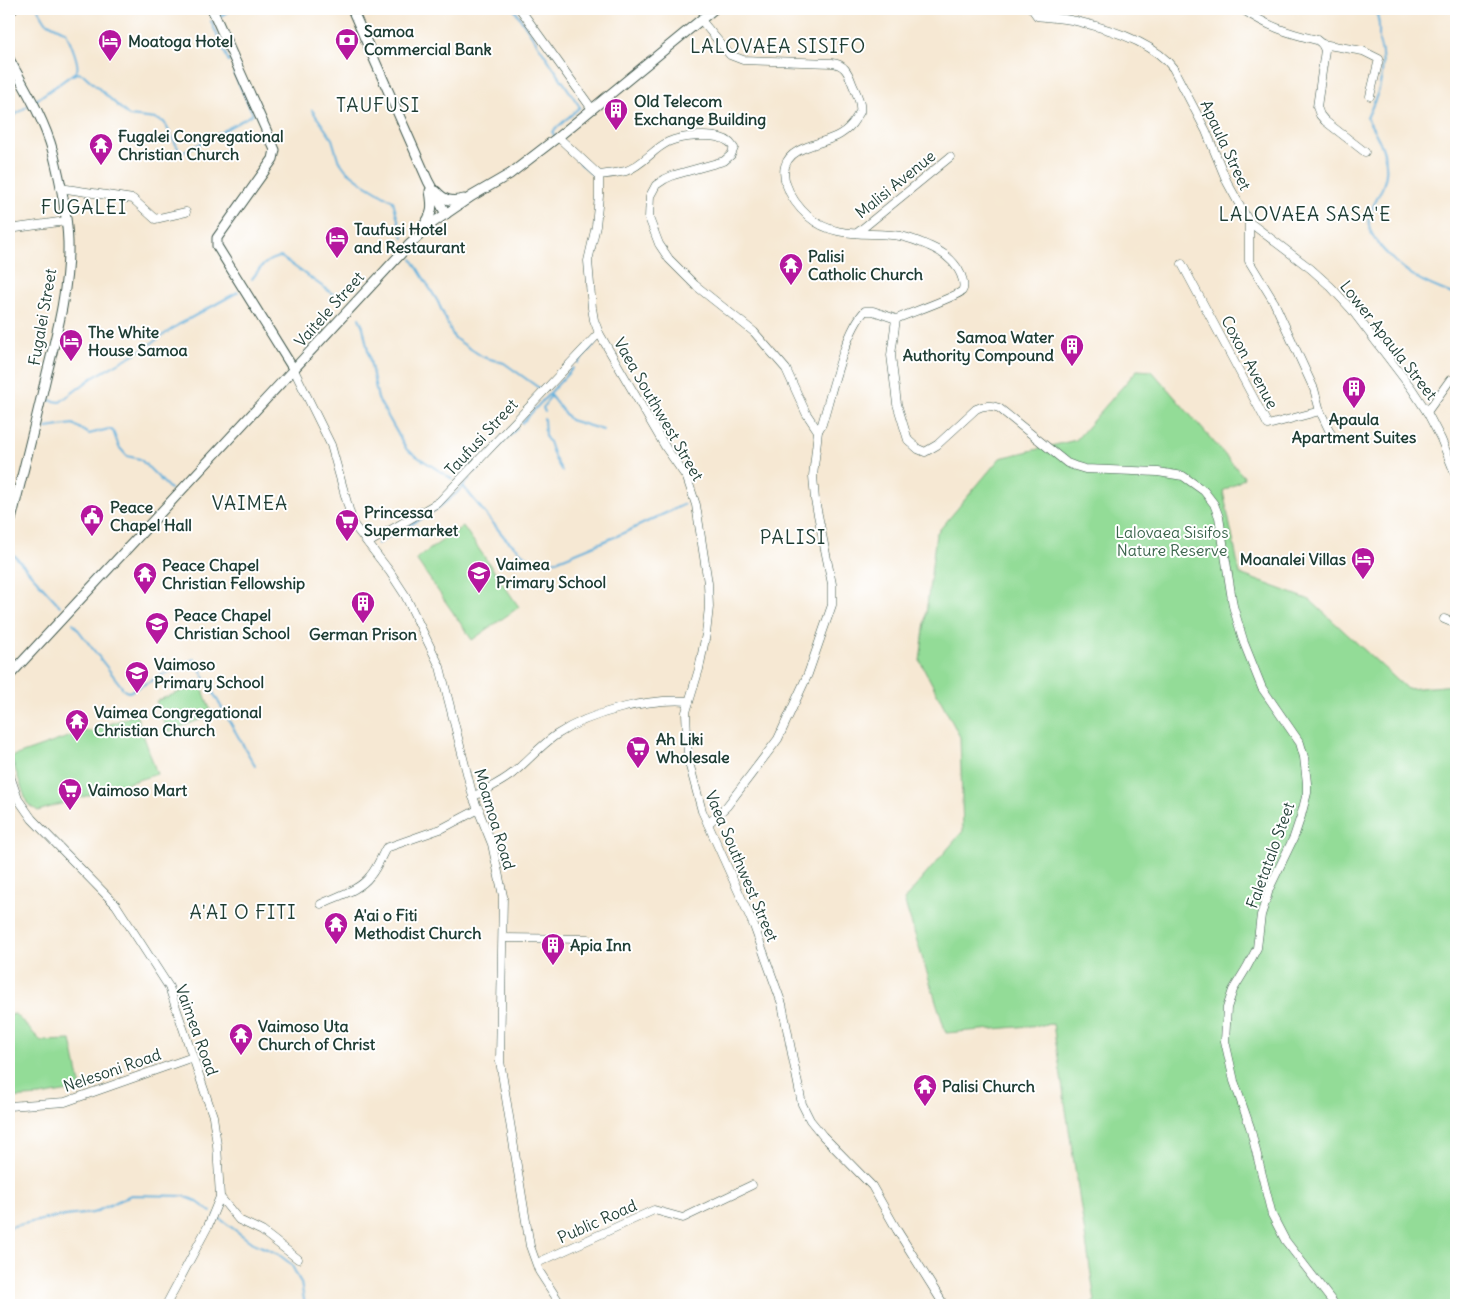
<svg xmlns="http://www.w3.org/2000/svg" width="1465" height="1314" font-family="Delius,sans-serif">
	<rect width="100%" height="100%" fill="#fff"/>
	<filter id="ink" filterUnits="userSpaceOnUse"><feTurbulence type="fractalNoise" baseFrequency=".02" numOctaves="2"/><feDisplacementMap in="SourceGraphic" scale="10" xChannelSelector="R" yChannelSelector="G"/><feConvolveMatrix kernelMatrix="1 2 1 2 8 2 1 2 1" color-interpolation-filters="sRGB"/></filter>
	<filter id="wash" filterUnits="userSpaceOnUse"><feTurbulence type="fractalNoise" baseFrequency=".0096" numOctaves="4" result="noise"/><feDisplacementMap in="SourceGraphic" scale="20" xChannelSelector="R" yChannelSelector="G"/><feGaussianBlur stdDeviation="1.12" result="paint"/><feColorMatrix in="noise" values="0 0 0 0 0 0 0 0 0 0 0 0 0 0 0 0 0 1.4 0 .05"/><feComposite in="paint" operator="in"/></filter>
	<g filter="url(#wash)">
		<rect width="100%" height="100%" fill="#f6e8d3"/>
		<g fill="#93dc97" stroke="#598c66">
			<polygon points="1137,370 1152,371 1245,478 1223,491 1240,574 1310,600 1407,689 1456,685 1456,1305 1090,1305 1095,1301 1053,1024 946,1033 904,900 963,831 960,737 920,661 936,534 1000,458 1076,440"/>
			<polygon points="463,526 519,607 472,640 416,559"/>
			<polygon points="201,684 212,715 168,732 156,701"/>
			<polygon points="136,714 157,774 38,811 27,803 11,757 88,730 90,732"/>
			<polygon points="15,1014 41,1041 71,1040 81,1089 40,1096 9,1098 9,1015"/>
		</g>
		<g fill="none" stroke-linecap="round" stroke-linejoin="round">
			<g stroke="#62b0dc" stroke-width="2">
				<polyline points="514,9 580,107 552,132 555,136"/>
				<path d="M1375 9C1380 22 1379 26 1379 39 1379 44 1382 49 1382 54 1385 78 1377 97 1367 118 1379 139 1393 161 1383 186 1379 196 1371 207 1369 218 1365 238 1397 264 1411 274 1424 284 1442 289 1456 296"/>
				<polyline points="219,17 233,9"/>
				<polyline points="211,21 229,62"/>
				<polyline points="73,75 78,73 84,75 129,116 156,119 164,122 179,150 182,152 200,144 253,114 234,73"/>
				<path d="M35 101C42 95 75 74 77 70 80 63 69 39 66 32L46 22 38 9"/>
				<polyline points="312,110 332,139 338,159 346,170 363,183 393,201 403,238"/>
				<polyline points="9,119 29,105"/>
				<polyline points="578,161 593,175"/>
				<polyline points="412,259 438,302 454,338 483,357 504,363 539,388"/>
				<path d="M252 279C260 268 267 258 281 257L340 299"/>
				<polyline points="359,318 363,327 378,399 407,450 452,479"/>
				<polyline points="578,363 596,342"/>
				<polyline points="549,394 570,420 603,430"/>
				<polyline points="48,400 60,402 92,378 143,349 178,325 238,292"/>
				<polyline points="545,412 543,408 551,395"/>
				<polyline points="544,419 545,436 549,442 555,459 562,471"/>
				<polyline points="522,423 573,368"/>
				<polyline points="47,428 73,424 89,434 109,429 113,431 119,447 127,456 140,459 170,489"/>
				<polyline points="494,452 517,428"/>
				<polyline points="475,472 489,457"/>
				<polyline points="463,486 505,538 527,557 541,563 556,561 617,536 685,504"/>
				<path d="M377 544C409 524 447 509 470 478"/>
				<polyline points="14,555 60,606"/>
				<polyline points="73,623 125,691 129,692 194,659 255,766"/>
				<polyline points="215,1215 251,1242 278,1254 291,1264 301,1283 305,1305"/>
				<polyline points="9,1227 56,1217 93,1213 131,1195 184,1196 196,1201 211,1212"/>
			</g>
		</g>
	</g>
	<g filter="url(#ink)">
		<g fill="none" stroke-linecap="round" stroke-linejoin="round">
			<g stroke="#3f574c" stroke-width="9">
				<g id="minor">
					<polyline points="520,9 592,109"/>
					<path d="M1032 9 1037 16C1050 18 1063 18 1076 21 1106 28 1154 42 1173 68L1206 131 1227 182 1249 222V261L1274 302 1314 389 1320 411 1331 434"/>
					<path d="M1242 9C1267 26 1287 33 1317 40L1322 44 1325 50 1317 107 1320 115 1325 121 1365 152"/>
					<path d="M701 20 730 55 743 60 832 63C844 64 848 72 852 83 855 91 862 102 860 112 859 114 857 116 856 118 842 142 820 139 798 151 769 167 792 202 809 217 835 240 870 231 900 236 910 238 920 242 929 246 941 251 951 258 958 269 961 274 966 285 962 291 956 297 907 314 896 319"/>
					<polyline points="1322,44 1363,51 1379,59 1370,96"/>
					<polyline points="558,137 599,175 599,196 596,226 588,261 592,308 594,320 599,333 666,448 687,478 696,505 708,583 709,607 706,634 699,669 686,712 688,759 702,811 754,926 782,1004 802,1104 810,1120 823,1136 872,1186 897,1230 944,1305"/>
					<path d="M599 175C607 174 617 173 626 171 643 165 653 149 668 142 681 136 717 132 729 142 731 143 732 146 734 148L731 155 724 161 674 175 665 179 656 185 650 196 649 218 659 244 669 259 695 285 754 332 786 369 806 413 818 431 813 476 815 500 832 584V605L808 674 778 739 727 806 708 824"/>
					<polyline points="60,188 133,199 155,219 186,212"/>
					<polyline points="1249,222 1311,269 1331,287 1352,310 1412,389 1427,412 1441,439 1456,476"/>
					<polyline points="9,229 66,221"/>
					<polyline points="857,233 950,157"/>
					<polyline points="1182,264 1268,425 1320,411"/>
					<polyline points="294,370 331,445 353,524 390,572 405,595 440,667 473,797 492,844 503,896 500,1061 530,1246 539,1271 561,1305"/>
					<polyline points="1427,412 1450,380"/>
					<path d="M818 431 822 424C831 395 845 331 865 311H873L896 319 891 355 897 404 908 440 918 449 925 452 937 445 976 409C984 405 990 405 999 408L1067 463 1075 466 1085 469 1158 472 1183 476 1204 491 1214 504 1219 517 1233 606 1244 643 1262 688 1300 743 1304 757 1307 783V793L1301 816 1294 837 1269 889 1266 900 1261 915 1257 948 1247 967 1233 990 1227 1008 1225 1041 1234 1081 1250 1127 1272 1215 1285 1240 1335 1305"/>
					<polyline points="368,543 439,502 599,333"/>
					<polyline points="1444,619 1456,624"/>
					<polyline points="9,773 18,799 32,819 116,905 169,987 213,1116 217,1145 220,1197 208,1226 166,1305"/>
					<path d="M473 797C486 789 501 783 513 773 528 761 540 746 556 735 591 712 647 698 689 701"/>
					<path d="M321 904C337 896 359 891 370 876 377 868 381 857 386 848L443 828 479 809"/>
					<polyline points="503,938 588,939"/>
					<polyline points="9,1106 65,1102 193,1057"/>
					<polyline points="220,1197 239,1220 262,1231 298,1259"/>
					<polyline points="537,1263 654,1210 683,1218 752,1185"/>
				</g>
			</g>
			<g stroke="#3f574c" stroke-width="11">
				<g id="major">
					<polyline points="212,9 275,150 273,159 217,238 217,246 294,370"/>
					<polyline points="352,9 428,181 446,214"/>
					<polyline points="9,11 13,9"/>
					<path d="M9 59C25 88 44 119 53 152 60 179 67 214 68 242 69 286 58 329 47 373 35 425 22 476 9 528"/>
					<path d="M436 191C445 201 451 202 464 199"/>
					<path d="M422 228C433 214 433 208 430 191"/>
					<polyline points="9,676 409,245 434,222 472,196 510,174 558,137 714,9"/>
				</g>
			</g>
			<use href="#minor" stroke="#fff" stroke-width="8"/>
			<use href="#major" stroke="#fff" stroke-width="9"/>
		</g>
	</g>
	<defs>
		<g id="bank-pin" transform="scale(1.25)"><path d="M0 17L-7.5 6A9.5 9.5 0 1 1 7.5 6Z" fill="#b5179e" stroke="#fff"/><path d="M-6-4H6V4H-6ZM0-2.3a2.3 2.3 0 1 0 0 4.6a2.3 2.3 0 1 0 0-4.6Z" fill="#fff"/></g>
		<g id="hotel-pin" transform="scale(1.25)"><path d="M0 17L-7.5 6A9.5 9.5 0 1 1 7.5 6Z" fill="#b5179e" stroke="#fff"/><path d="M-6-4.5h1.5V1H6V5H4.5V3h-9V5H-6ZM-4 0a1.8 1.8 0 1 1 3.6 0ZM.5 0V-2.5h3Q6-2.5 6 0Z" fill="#fff"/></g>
		<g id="building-pin" transform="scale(1.25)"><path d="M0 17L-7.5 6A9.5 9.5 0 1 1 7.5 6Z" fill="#b5179e" stroke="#fff"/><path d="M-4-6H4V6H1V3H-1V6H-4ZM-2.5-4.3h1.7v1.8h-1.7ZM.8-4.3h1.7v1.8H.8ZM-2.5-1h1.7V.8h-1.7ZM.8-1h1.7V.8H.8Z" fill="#fff"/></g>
		<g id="temple-pin" transform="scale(1.25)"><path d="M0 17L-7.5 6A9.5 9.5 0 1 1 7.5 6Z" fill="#b5179e" stroke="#fff"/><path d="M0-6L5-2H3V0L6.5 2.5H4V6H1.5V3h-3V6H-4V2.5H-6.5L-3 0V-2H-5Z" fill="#fff"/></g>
		<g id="civic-pin" transform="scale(1.25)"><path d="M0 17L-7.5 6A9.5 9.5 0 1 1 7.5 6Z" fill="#b5179e" stroke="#fff"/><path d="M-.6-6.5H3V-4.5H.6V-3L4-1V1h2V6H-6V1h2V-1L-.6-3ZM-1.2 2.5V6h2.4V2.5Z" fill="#fff"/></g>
		<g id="supermarket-pin" transform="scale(1.25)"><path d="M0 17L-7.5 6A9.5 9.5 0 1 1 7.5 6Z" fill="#b5179e" stroke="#fff"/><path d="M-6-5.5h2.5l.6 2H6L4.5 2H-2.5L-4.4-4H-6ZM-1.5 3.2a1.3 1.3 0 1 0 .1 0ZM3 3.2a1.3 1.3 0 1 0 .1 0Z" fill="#fff"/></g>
		<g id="school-pin" transform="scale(1.25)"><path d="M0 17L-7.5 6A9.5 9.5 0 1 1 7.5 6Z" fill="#b5179e" stroke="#fff"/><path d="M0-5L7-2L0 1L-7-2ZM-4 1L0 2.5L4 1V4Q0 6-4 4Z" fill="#fff"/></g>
	</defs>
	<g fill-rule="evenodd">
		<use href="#bank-pin" x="347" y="40"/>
		<use href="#hotel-pin" x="110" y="41"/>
		<use href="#building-pin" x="616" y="110"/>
		<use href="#temple-pin" x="101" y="145"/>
		<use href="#hotel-pin" x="337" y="238"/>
		<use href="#temple-pin" x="791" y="265"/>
		<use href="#hotel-pin" x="71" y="341"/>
		<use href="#building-pin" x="1072" y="346"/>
		<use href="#building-pin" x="1354" y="388"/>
		<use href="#civic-pin" x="92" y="516"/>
		<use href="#supermarket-pin" x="347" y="521"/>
		<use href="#hotel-pin" x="1363" y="559"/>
		<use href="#school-pin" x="479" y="573"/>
		<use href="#temple-pin" x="145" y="574"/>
		<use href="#building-pin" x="363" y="603"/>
		<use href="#school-pin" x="157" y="624"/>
		<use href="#school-pin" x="137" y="673"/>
		<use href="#temple-pin" x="77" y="721"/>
		<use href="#supermarket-pin" x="638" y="748"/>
		<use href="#supermarket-pin" x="70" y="790"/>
		<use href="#temple-pin" x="336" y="924"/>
		<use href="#building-pin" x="553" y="945"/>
		<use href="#temple-pin" x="241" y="1035"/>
		<use href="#temple-pin" x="925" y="1086"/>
	</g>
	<g text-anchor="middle" stroke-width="4" stroke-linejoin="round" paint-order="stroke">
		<g font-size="16" font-weight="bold" fill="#1f3d34" stroke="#fff" text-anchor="start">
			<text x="364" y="37">Samoa<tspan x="364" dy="18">Commercial Bank</tspan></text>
			<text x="128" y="47">Moatoga Hotel</text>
			<text x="634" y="107">Old Telecom<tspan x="634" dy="18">Exchange Building</tspan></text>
			<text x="118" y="142">Fugalei Congregational<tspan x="118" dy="18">Christian Church</tspan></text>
			<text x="354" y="235">Taufusi Hotel<tspan x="354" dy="18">and Restaurant</tspan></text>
			<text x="808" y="262">Palisi<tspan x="808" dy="18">Catholic Church</tspan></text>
			<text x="88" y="338">The White<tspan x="88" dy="18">House Samoa</tspan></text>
			<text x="1054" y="343" text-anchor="end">Samoa Water<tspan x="1054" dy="18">Authority Compound</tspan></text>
			<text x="1354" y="425" text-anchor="middle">Apaula<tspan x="1354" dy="18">Apartment Suites</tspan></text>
			<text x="110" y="513">Peace<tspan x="110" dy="18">Chapel Hall</tspan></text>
			<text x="364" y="518">Princessa<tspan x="364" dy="18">Supermarket</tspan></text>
			<text x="1346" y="565" text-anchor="end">Moanalei Villas</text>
			<text x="496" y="570">Vaimea<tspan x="496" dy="18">Primary School</tspan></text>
			<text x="162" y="571">Peace Chapel<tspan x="162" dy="18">Christian Fellowship</tspan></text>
			<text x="174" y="621">Peace Chapel<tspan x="174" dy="18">Christian School</tspan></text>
			<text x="363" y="640" text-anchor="middle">German Prison</text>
			<text x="154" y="670">Vaimoso<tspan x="154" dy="18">Primary School</tspan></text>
			<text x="94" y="718">Vaimea Congregational<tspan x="94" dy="18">Christian Church</tspan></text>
			<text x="656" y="745">Ah Liki<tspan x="656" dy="18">Wholesale</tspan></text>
			<text x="88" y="796">Vaimoso Mart</text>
			<text x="354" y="921">A'ai o Fiti<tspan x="354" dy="18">Methodist Church</tspan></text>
			<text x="570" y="951">Apia Inn</text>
			<text x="258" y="1032">Vaimoso Uta<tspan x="258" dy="18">Church of Christ</tspan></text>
			<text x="942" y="1092">Palisi Church</text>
		</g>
		<g font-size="16" fill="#1f3d34" stroke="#fff">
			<text transform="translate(1226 145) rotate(65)" y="6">Apaula Street</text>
			<text transform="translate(895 184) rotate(-39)" y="6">Malisi Avenue</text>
			<text transform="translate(329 309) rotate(-48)" y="6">Vaitele Street</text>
			<text transform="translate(42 317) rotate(-80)" y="6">Fugalei Street</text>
			<text transform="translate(1389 340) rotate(52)" y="6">Lower Apaula Street</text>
			<text transform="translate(1250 362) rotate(62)" y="6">Coxon Avenue</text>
			<text transform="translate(659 409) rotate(60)" y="6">Vaea Southwest Street</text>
			<text transform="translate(481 437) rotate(-47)" y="6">Taufusi Street</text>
			<text transform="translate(495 819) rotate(73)" y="6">Moamoa Road</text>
			<text transform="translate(1270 855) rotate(-70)" y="6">Faletatalo Steet</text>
			<text transform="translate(742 866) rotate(67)" y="6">Vaea Southwest Street</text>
			<text transform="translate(197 1030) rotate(70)" y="6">Vaimea Road</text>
			<text transform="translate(112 1070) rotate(-19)" y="6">Nelesoni Road</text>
			<text transform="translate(597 1221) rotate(-24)" y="6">Public Road</text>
		</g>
		<g font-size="16" fill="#3c654d" stroke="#fff">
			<text x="1172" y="538">Lalovaea Sisifos<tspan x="1172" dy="18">Nature Reserve</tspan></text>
		</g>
		<g font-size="19" letter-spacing="1" fill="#1f3d34" stroke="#fff">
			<text x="778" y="53">LALOVAEA SISIFO</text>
			<text x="378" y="112">TAUFUSI</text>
			<text x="84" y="214">FUGALEI</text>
			<text x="1305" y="221">LALOVAEA SASA'E</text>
			<text x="250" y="510">VAIMEA</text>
			<text x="793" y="544">PALISI</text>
			<text x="243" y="919">A'AI O FITI</text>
		</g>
	</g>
	<rect width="1465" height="1314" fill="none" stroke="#fff" stroke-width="30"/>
</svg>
